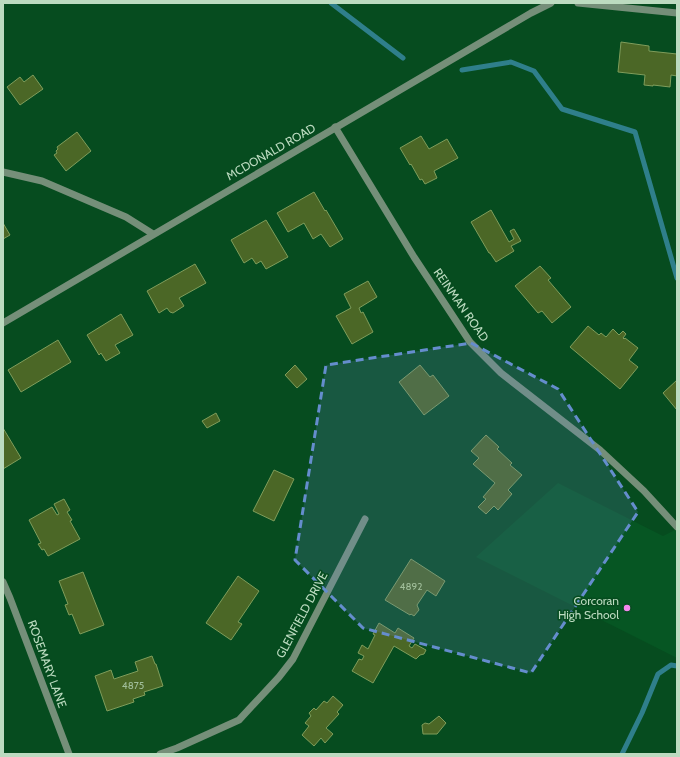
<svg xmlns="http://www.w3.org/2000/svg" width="680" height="757" font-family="Cabin,sans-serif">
	<rect width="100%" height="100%" fill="#064c1f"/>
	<polygon fill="#065623" points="558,483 663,536 677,529 677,658 476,557"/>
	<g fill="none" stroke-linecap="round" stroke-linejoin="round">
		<g stroke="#2f7f8b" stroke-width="5">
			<polyline points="331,3 403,58"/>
			<polyline points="462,70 511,62 534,71 562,109 635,132 677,278"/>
			<polyline points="622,754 642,713 658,674 671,665 677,666"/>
		</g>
	</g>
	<g fill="#4b6726" stroke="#7f9d5b">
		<polygon points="621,42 649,46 649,51 677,54 677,76 671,75 670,87 653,85 653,86 644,85 645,75 618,72"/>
		<polygon points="33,75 43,89 20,105 7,87 20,77 24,82"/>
		<polygon points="77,132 91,151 66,171 54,155 57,153 56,151 58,149 57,147"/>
		<polygon points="421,136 429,149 447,139 458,158 434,171 437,178 425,184 422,179 420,180 411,164 410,165 400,148"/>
		<polygon points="314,192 325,211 326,210 343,239 330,247 321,234 313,239 304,223 288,232 277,213"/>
		<polygon points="491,210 509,242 514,239 510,231 514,229 521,241 511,246 514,251 496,262 490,253 489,253 471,222"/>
		<polygon points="266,220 288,257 266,269 261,261 256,264 252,258 244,263 231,240"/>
		<polygon points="3,223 10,235 3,239"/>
		<polygon points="195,264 206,283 179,298 184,306 173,313 170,312 167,308 159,313 147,291"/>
		<polygon points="540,266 551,278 548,280 571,307 552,323 542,311 538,313 515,286"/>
		<polygon points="368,281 377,297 359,308 361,313 363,312 373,332 352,344 336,316 351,308 344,294"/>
		<polygon points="121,314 133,335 115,345 120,353 106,361 101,353 99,355 87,335"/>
		<polygon points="588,326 599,335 601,333 606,337 613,329 619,335 623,331 626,334 623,338 624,339 625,338 638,348 629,360 638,367 620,389 570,347"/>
		<polygon points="58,340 71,362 21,392 8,370"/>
		<polygon points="295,365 307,379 297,388 285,375"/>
		<polygon points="420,365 430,377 433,375 449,396 424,415 399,382"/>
		<polygon points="677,380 677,410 663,393"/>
		<polygon points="216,413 220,421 207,428 202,421"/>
		<polygon points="3,428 21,458 3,469"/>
		<polygon points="486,435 499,447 497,449 512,463 510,465 522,475 508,490 512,494 498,510 494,506 486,514 478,507 486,499 483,497 495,483 473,464 479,458 471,451"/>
		<polygon points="274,470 294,479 274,521 253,511"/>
		<polygon points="64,499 70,510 67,512 72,520 70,521 80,539 48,556 44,549 42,550 38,544 41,543 29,520 52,507 57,515 59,514 54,504"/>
		<polygon points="411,559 445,581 436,596 427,590 417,605 419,610 414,616 411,614 410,615 385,600"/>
		<polygon points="83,572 104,625 80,634 72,614 69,615 65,605 68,604 59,581"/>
		<polygon points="238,576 259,591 238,622 242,624 231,640 206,623"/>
		<polygon points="379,623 395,633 398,628 414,638 409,646 412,648 415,644 426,650 424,654 420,655 416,659 394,646 373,683 352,671 359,659 362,660 364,656 358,653 362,645 368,649 375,635 373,634"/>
		<polygon points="152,656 155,664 156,664 163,686 144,692 145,695 133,699 134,702 107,711 95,676 111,670 114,679 138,671 135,662"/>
		<polygon points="333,696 343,705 337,712 339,714 326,728 333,734 325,743 321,738 314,746 302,735 309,726 305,723 311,716 309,713 314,708 316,710 324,701 327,703"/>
		<polygon points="439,716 446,723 437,734 423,734 422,725 425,723 429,724"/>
	</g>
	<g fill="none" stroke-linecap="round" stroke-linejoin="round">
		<g stroke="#758f79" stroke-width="7">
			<polyline points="578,3 677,13"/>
			<polyline points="335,127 414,257 470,342 501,373 600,450 644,491 677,527"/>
			<polyline points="3,172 42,181 126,217 153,234"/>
			<polyline points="3,323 531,13 551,3"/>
			<polyline points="3,582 10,598 69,754"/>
			<polyline points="160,754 177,748 239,720 279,677 293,659 365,519"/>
		</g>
	</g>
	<path fill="#658dcd" fill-opacity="0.2" stroke="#658dcd" stroke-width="3" stroke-dasharray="8 5" stroke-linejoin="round" d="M471 343 558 389 638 512 531 673 363 628 295 560 326 365Z"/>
	<circle fill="#f589ef" stroke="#064c1f" stroke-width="1.5" cx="627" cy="608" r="4"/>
	<g text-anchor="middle" stroke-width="3" stroke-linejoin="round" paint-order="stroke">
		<g font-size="10" fill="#a0be9a">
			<text x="411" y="590">4892</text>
			<text x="133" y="689">4875</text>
		</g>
		<g font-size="12" fill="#bcdbc0" stroke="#064c1f">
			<text transform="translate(271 152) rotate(-30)" y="4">MCDONALD ROAD</text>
			<text transform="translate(461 305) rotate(55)" y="4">REINMAN ROAD</text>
			<text transform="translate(302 615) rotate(-62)" y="4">GLENFIELD DRIVE</text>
			<text transform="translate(47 664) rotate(70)" y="4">ROSEMARY LANE</text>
		</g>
		<g font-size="12" fill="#bcdbc0" stroke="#064c1f" text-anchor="end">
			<text x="619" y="605">Corcoran<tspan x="619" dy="14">High School</tspan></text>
		</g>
	</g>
	<rect width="680" height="757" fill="none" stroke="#bcdbc0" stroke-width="8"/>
</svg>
